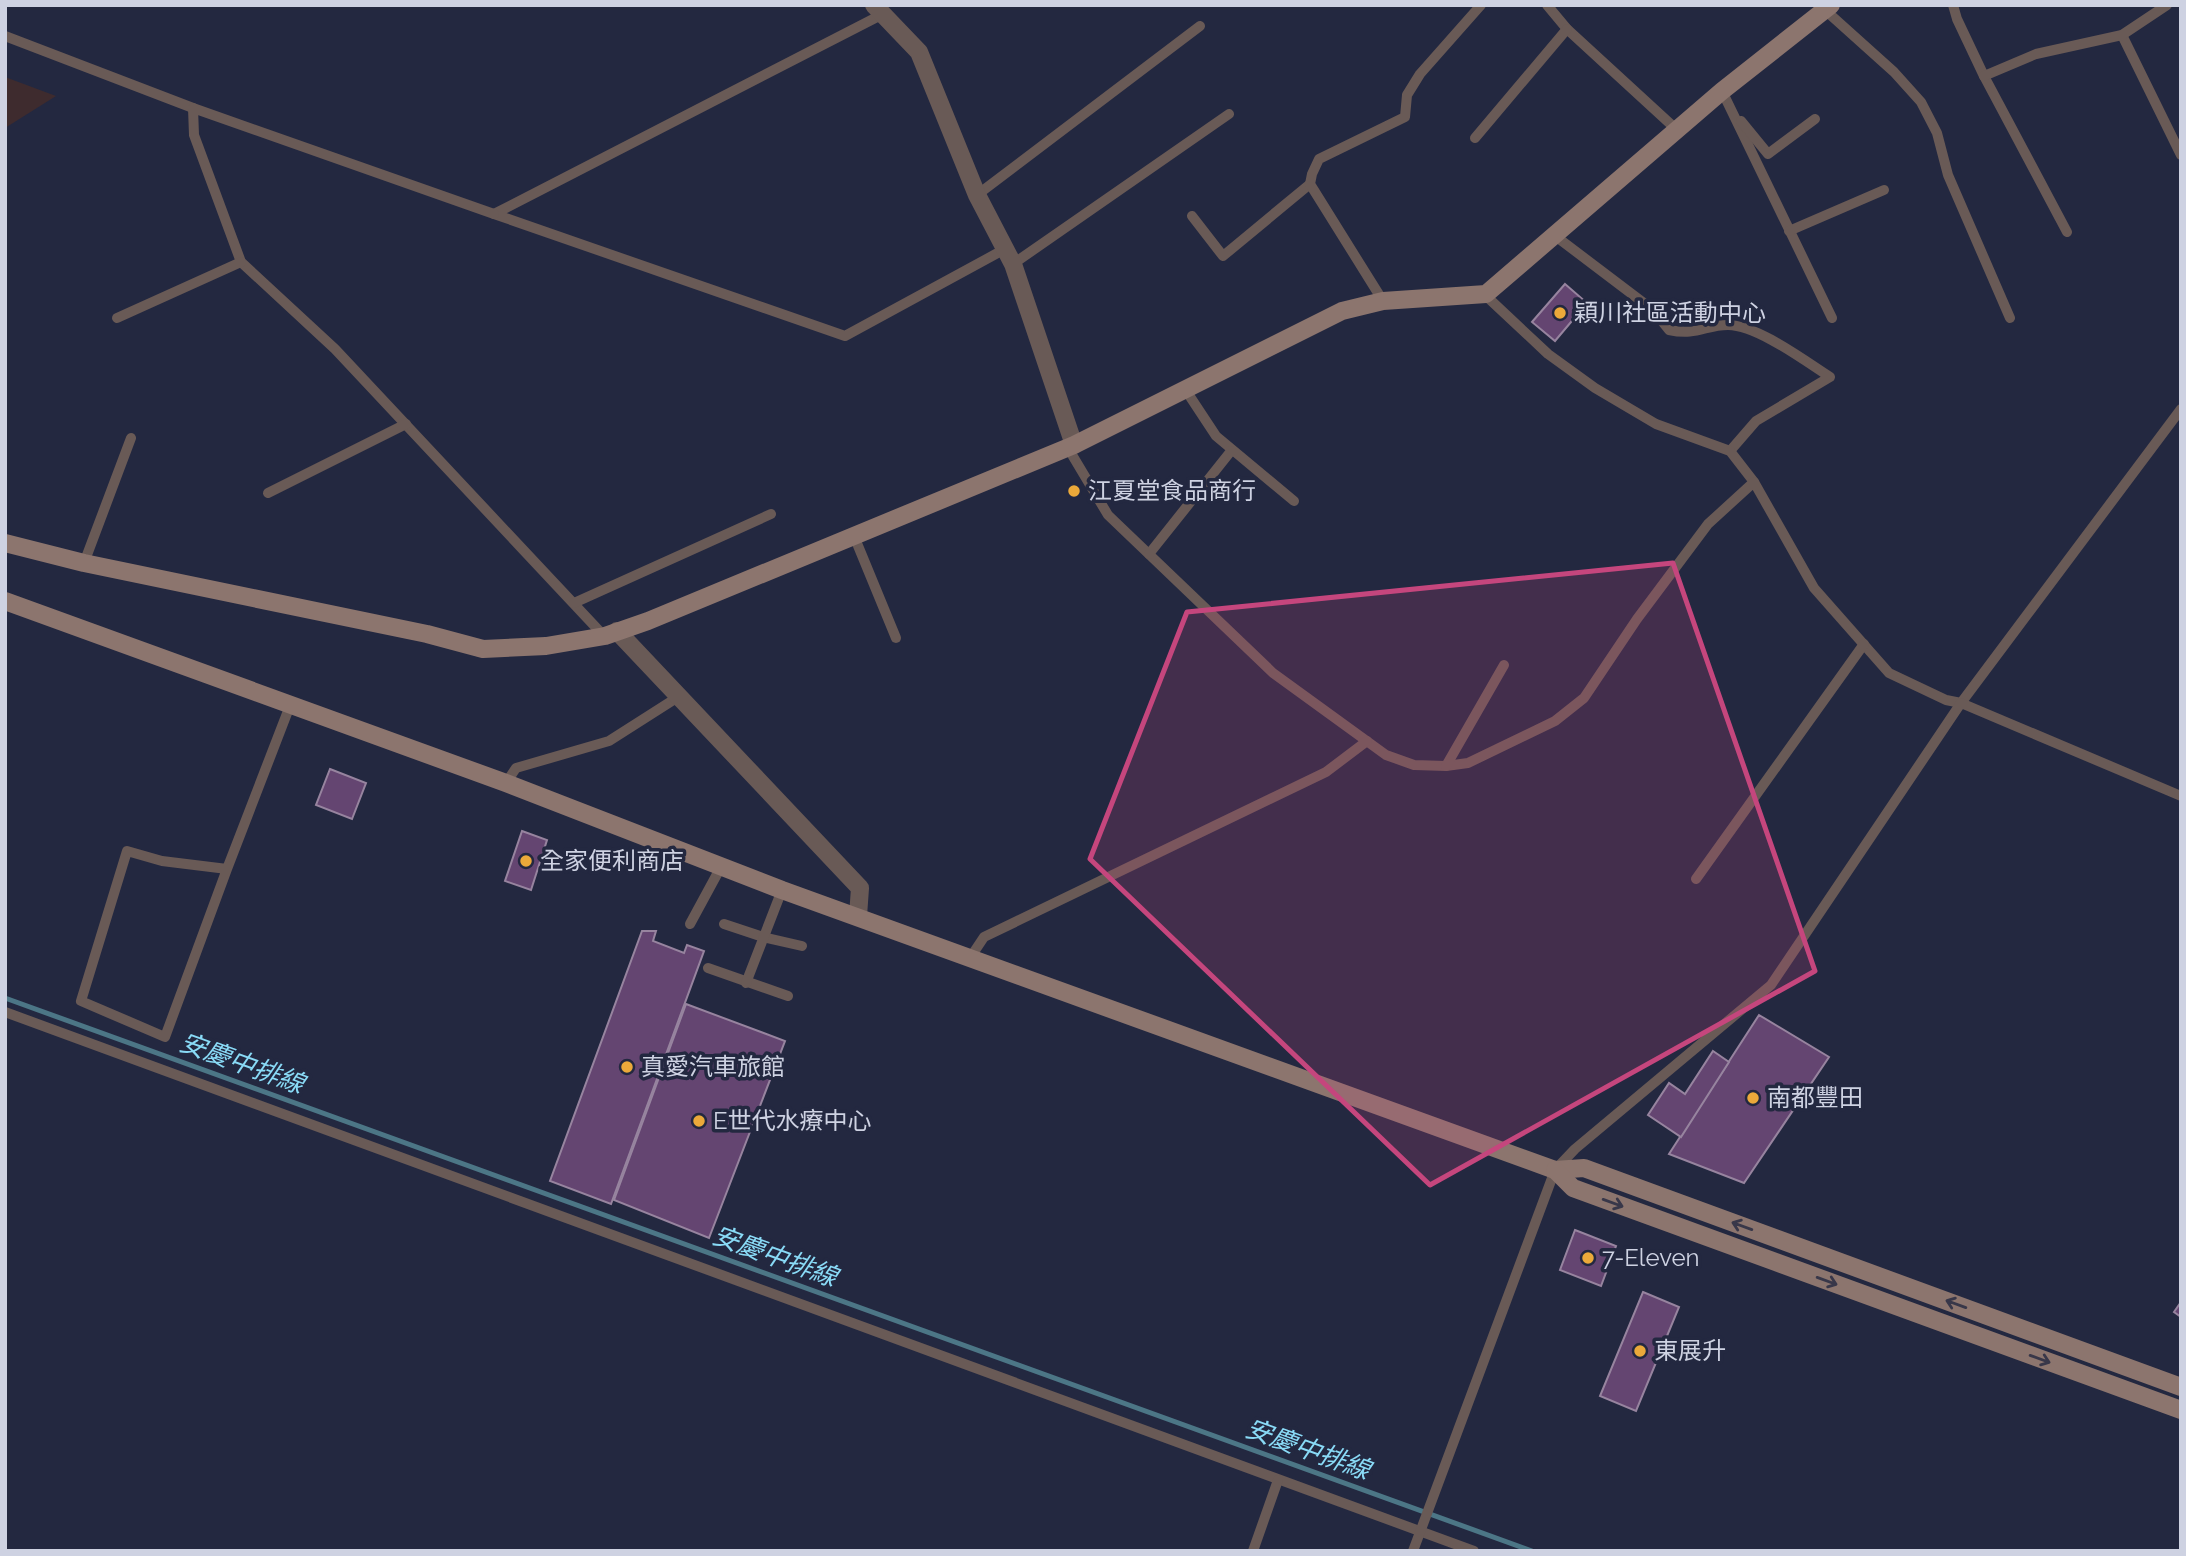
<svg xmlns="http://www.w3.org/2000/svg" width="2186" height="1556" font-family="Raleway,'Noto Sans TC',sans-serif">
	<rect width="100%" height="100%" fill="#232840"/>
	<polygon fill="#3e2b2e" points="5,77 56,96 5,128"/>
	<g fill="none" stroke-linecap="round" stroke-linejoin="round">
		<polyline stroke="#4c7686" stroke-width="5" points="5,998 1532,1551"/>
	</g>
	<g fill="#644571" stroke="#97849f" stroke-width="2">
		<polygon points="1565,284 1587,303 1555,341 1532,322"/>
		<polygon points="330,769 366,783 352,819 316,805"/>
		<polygon points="522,831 547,840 531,890 505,881"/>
		<polygon points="642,931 656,931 653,941 684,953 687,945 704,951 611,1204 550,1181"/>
		<polygon points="686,1004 785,1041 709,1238 614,1200"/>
		<polygon points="1759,1015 1829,1057 1744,1183 1669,1154"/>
		<polygon points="1713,1051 1729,1062 1681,1137 1648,1115 1669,1083 1685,1094"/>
		<polygon points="1575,1230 1616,1246 1601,1286 1560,1270"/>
		<polygon points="1643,1292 1679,1307 1636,1411 1600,1396"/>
		<polygon points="2181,1302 2181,1317 2174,1312"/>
	</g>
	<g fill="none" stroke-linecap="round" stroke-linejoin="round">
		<g stroke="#695a56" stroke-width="10">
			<polyline points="1547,5 1567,29 1677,130"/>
			<polyline points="1953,5 1957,19 1984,76 2067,232"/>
			<polyline points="1825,10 1894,72 1921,102 1937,133 1948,175 2010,318"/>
			<polyline points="883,14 494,214 845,336 1005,249"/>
			<polyline points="2122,35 2181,155"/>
			<polyline points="5,36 193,108"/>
			<polyline points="1984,76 2036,54 2122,35 2167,5"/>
			<polyline points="1722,91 1832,318"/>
			<polyline points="1741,121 1768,154 1815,119"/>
			<polyline points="1475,138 1567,29"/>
			<polyline points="977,195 1200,26"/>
			<polyline points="494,214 193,108 194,135 241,262 335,349 604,636"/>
			<polyline points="1192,216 1223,256 1310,184"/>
			<polyline points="1789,231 1884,190"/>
			<path d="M1554 235 1653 310 1669 330C1697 336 1705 325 1728 325 1757 325 1805 361 1830 377L1756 421 1730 451"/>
			<polyline points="1013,264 1229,114"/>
			<polyline points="1484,294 1548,354 1595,388 1656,424 1730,451 1754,482"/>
			<polyline points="1383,301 1310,184 1312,174 1319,159 1405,117 1407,95 1420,74 1481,5"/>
			<polyline points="117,318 241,262"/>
			<polyline points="1185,389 1216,436 1294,501"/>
			<polyline points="1068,448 1108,515 1273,673 1386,755 1414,765 1446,766 1468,763 1555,721 1584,698 1637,619 1708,524 1754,482 1814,588 1889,673 1946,700 1961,703 2181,409"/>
			<polyline points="268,493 406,424"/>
			<polyline points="854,536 896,638"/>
			<polyline points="1149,554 1231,451"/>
			<polyline points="84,563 131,438"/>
			<polyline points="574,603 771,514"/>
			<polyline points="1446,766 1504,665"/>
			<polyline points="506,783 516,768 609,741 678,697"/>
			<polyline points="227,869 162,861 127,851 81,1001 165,1037 227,869 291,703"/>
			<polyline points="1696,879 1864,644"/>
			<polyline points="690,924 722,865"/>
			<polyline points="724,924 763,937 802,946"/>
			<polyline points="970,958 984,937 1326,772 1367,741"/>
			<polyline points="708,968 788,996"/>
			<polyline points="746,983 782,890"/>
			<polyline points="5,1012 1474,1551"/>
			<polyline points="1253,1551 1278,1480"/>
			<polyline points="1413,1551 1555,1170 1575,1149 1771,985 1961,703 2181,796"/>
		</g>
		<g stroke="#695a56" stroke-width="18">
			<polyline points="874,5 919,52 977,195 1013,264 1074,445"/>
			<polyline points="617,631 860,888 858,916"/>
		</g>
		<g stroke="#8c756e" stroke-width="18">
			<polyline points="5,543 84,563 427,634 483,649 546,646 605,636 648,621 1074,445 1342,311 1383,301 1486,294 1722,91 1831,5"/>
			<polyline points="5,601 506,783 782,890 1555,1170 1584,1168 2181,1387"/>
			<polyline points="1555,1170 1573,1188 2181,1410"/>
		</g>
	</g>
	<defs><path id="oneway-shaft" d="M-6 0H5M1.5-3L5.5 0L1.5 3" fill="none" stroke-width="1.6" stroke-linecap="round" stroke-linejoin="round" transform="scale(1.75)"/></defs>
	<g stroke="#383749">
		<use href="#oneway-shaft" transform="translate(1613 1203) rotate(20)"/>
		<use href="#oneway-shaft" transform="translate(1742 1226) rotate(-160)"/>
		<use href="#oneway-shaft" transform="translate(1827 1281) rotate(20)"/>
		<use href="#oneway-shaft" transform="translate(1956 1304) rotate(-160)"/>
		<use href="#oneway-shaft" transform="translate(2040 1359) rotate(20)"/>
	</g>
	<path fill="#c5467d" fill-opacity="0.2" stroke="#c5467d" stroke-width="5" stroke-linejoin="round" d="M1673 563 1815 971 1430 1185 1090 859 1187 612Z"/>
	<g fill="#eba93a" stroke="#232840" stroke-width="2.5">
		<circle cx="1560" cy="313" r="7"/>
		<circle cx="1074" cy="491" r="7"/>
		<circle cx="526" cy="861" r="7"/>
		<circle cx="627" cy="1067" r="7"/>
		<circle cx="1753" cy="1098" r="7"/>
		<circle cx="699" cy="1121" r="7"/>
		<circle cx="1588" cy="1258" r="7"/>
		<circle cx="1640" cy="1351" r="7"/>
	</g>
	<g text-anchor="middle" stroke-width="7" stroke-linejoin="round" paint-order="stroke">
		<g font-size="24" fill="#ced2e2" stroke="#232840" text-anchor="start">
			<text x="1574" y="321">穎川社區活動中心</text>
			<text x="1088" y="499">江夏堂食品商行</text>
			<text x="540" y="869">全家便利商店</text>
			<text x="641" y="1075">真愛汽車旅館</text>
			<text x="1767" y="1106">南都豐田</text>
			<text x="713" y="1129">E世代水療中心</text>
			<text x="1602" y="1266">7-Eleven</text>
			<text x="1654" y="1359">東展升</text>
		</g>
		<g font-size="26" font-style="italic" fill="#89daf6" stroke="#232840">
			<text transform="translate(242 1063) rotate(20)" y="9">安慶中排線</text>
			<text transform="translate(775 1256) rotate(20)" y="9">安慶中排線</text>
			<text transform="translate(1308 1449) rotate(20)" y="9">安慶中排線</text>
		</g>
	</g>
	<rect width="2186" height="1556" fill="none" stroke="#ced2e2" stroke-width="14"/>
</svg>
